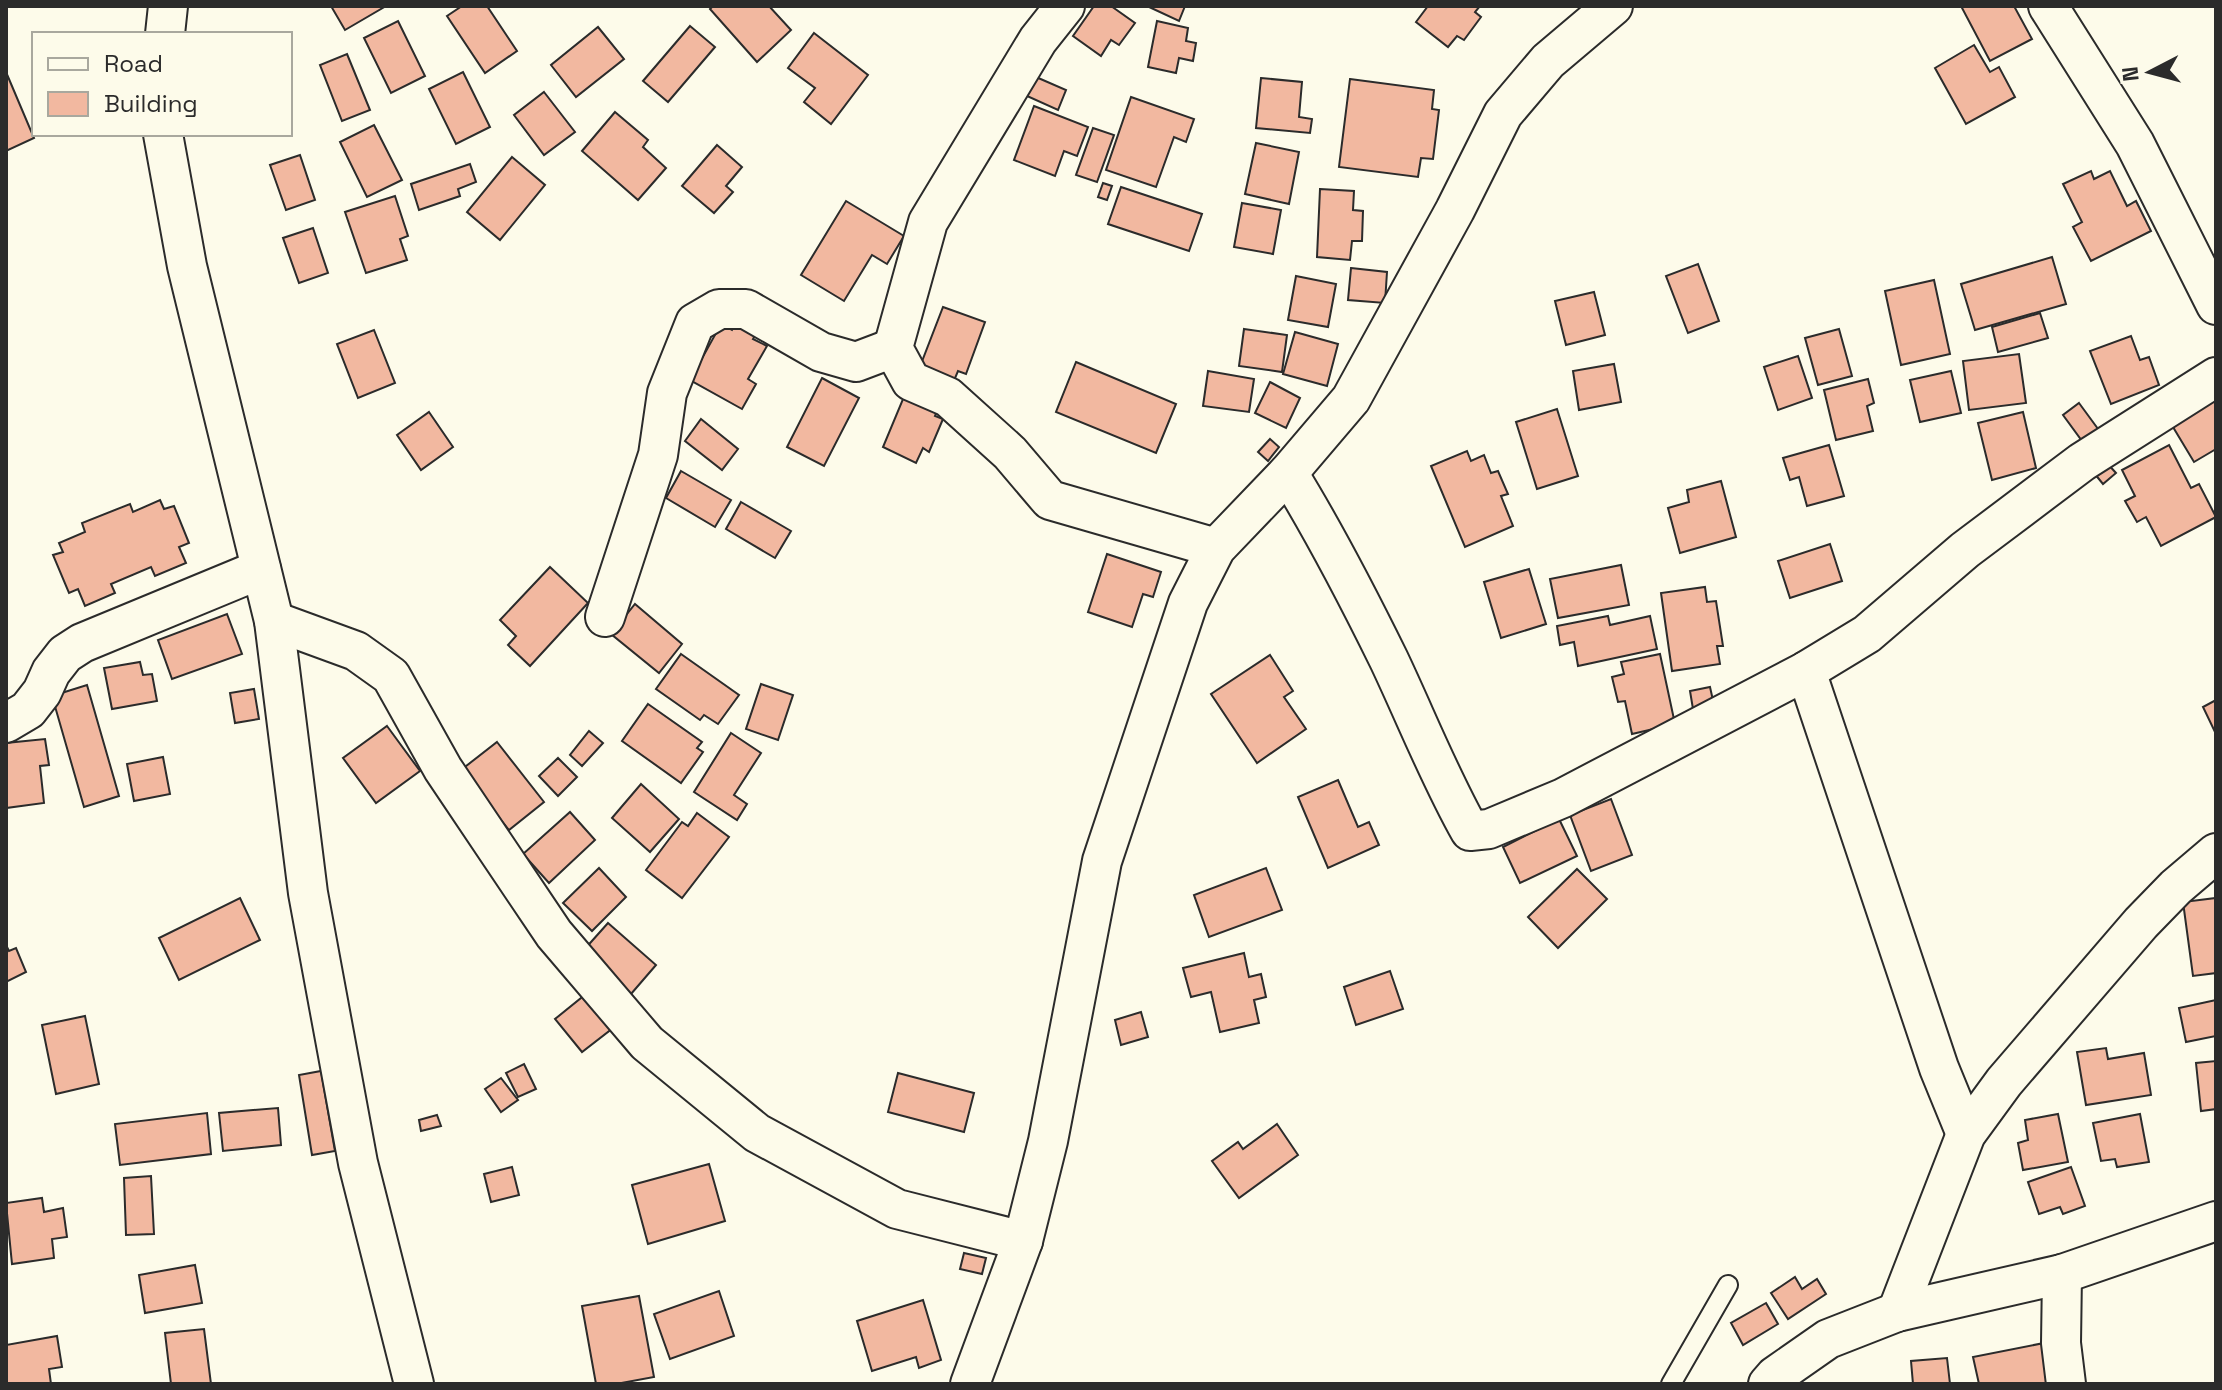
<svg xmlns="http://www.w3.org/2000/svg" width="2222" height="1390" font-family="'Space Grotesk',sans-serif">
	<rect width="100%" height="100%" fill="#fdfbea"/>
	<g fill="#f2b8a0" stroke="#2b2b2b" stroke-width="2">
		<polygon points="331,6 386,6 345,30"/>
		<polygon points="462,6 487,6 517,51 485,73 447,16"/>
		<polygon points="713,6 769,6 791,30 757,62 710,9"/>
		<polygon points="1094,6 1111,6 1135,23 1119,45 1111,40 1101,56 1073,36"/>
		<polygon points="1147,6 1185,6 1179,21"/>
		<polygon points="1428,6 1480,6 1475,12 1481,17 1464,40 1457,36 1448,47 1416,22"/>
		<polygon points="1961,6 2014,6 2032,39 1990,61"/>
		<polygon points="398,21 425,76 391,93 364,38"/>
		<polygon points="1157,21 1188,28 1186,41 1196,43 1193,61 1179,58 1176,73 1148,67"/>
		<polygon points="690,26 715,47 668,102 643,81"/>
		<polygon points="598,27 624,59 576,97 551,65"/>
		<polygon points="814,33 868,75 831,124 804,102 815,88 788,68"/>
		<polygon points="1974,45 1990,72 1999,67 2015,97 1966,124 1935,68"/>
		<polygon points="347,54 370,110 342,121 320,65"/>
		<polygon points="6,72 34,138 6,151"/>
		<polygon points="463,72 490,127 456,144 429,89"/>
		<polygon points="1036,77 1066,90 1058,110 1027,96"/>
		<polygon points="1261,78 1302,82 1299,117 1312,119 1310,133 1256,128"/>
		<polygon points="1350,79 1434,90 1432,109 1439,110 1433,159 1421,158 1418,177 1339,167"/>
		<polygon points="544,92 575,132 544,155 514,115"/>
		<polygon points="1131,97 1194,119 1186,142 1174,137 1156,187 1106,170"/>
		<polygon points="1034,106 1088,127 1077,156 1064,151 1055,176 1014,160"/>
		<polygon points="615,112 648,140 643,147 666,168 638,200 582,151"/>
		<polygon points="374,125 402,180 367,197 340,142"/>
		<polygon points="1093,128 1114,135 1097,182 1076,175"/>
		<polygon points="1256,143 1299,152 1289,204 1245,194"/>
		<polygon points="717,145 742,167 726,186 733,192 714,213 682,186"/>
		<polygon points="300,155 315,200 286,210 270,165"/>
		<polygon points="512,157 545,185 500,240 467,212"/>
		<polygon points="470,164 476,182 458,189 460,196 419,210 411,184"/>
		<polygon points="2091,171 2094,179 2110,171 2127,206 2136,201 2151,231 2091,261 2073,227 2082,222 2063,184"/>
		<polygon points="1103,183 1112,186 1107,200 1098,197"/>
		<polygon points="1121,187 1202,214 1189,251 1108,224"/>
		<polygon points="1320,189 1354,191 1353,210 1363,211 1362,241 1352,241 1350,260 1317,257"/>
		<polygon points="395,196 408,236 400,239 407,260 366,273 345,212"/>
		<polygon points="846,201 904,236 887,264 872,255 844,301 801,275"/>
		<polygon points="1242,203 1281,210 1273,254 1234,247"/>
		<polygon points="313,228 328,273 299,283 283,238"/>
		<polygon points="2052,257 2066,304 1975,330 1961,284"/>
		<polygon points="1698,264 1719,321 1688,333 1666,276"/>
		<polygon points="1351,268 1387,272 1385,303 1348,300"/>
		<polygon points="1296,276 1336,284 1328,327 1288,320"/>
		<polygon points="1934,280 1950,354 1901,365 1885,291"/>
		<polygon points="1594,292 1605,335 1566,345 1555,301"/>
		<polygon points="943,307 985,322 966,374 958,371 950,390 916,377"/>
		<polygon points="2040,313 2048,338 1998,352 1992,327"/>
		<polygon points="740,316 760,327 753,339 767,346 748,379 756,384 742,409 690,380 721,324 732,330"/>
		<polygon points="1244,329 1287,335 1282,372 1239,366"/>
		<polygon points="1839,329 1852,376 1818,385 1805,338"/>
		<polygon points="374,330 395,383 358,398 337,344"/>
		<polygon points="1295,332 1338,344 1327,386 1283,374"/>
		<polygon points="2131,336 2140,360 2149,357 2159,385 2111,404 2090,351"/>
		<polygon points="2019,354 2026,403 1969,410 1963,361"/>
		<polygon points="1798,356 1812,398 1778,410 1764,367"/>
		<polygon points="1076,362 1176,404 1156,453 1056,412"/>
		<polygon points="1614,364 1621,402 1579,410 1573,371"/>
		<polygon points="1208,371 1254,379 1249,412 1203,406"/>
		<polygon points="1951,371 1961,413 1920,422 1910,380"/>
		<polygon points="822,378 859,398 824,466 787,447"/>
		<polygon points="1868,379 1874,403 1867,406 1873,431 1836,440 1824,390"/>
		<polygon points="1270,382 1300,398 1286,428 1255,413"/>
		<polygon points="908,387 941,402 935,416 943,419 929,452 923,448 916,463 883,447"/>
		<polygon points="2216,395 2216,449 2194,462 2170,422"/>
		<polygon points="2079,403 2101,433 2085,445 2063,415"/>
		<polygon points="1557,409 1578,476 1537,489 1516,422"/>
		<polygon points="429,412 453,447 421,470 397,435"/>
		<polygon points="2023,412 2036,468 1992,480 1978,423"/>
		<polygon points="701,419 738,449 722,470 685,441"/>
		<polygon points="1270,439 1279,447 1268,461 1258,452"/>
		<polygon points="1829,445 1844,496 1807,506 1799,477 1790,480 1783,458"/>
		<polygon points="2169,445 2191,488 2199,484 2216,517 2161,546 2146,517 2137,522 2125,501 2135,496 2122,470"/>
		<polygon points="1467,451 1471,461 1484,455 1491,473 1498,471 1508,494 1501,496 1513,526 1465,547 1431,466"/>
		<polygon points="2106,462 2116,473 2103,484 2094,473"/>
		<polygon points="681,471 731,500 715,527 666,498"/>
		<polygon points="1721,481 1736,537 1680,553 1668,508 1689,502 1687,490"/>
		<polygon points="160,500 164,509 174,506 189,543 179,547 186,563 155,576 151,567 111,584 115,593 85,606 78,589 69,593 53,555 63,552 59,543 85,532 82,523 130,504 133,512"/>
		<polygon points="741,502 791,531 775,558 726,529"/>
		<polygon points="1830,544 1842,581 1790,598 1778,561"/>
		<polygon points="1107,554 1161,572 1153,597 1143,594 1132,627 1088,612"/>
		<polygon points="1621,565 1629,605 1558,618 1550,579"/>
		<polygon points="550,567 588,603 530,666 508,645 516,636 500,620"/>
		<polygon points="1529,569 1546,624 1501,638 1484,582"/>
		<polygon points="1705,587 1707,602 1716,601 1723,646 1717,646 1720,664 1672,671 1661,593"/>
		<polygon points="635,604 682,644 659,673 611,634"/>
		<polygon points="227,614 242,654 172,679 158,640"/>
		<polygon points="1608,616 1610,625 1650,616 1657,649 1578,666 1574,642 1560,645 1557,626"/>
		<polygon points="681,654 739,695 718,724 704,715 700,720 656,689"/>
		<polygon points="1660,654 1675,724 1632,734 1625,701 1618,702 1612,677 1624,674 1621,662"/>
		<polygon points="1270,655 1293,691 1284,697 1306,729 1257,763 1211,694"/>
		<polygon points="140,662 143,675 152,674 157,701 112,709 104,668"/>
		<polygon points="761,684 793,695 778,740 746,729"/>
		<polygon points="87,685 119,796 84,807 52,696"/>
		<polygon points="1710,687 1714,705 1693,709 1690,691"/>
		<polygon points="254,689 259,719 235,723 230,693"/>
		<polygon points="2216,700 2216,734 2203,707"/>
		<polygon points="648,704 702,742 697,748 703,752 681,783 622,741"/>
		<polygon points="387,726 420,771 376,803 343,758"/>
		<polygon points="589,731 603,743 582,766 570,755"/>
		<polygon points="731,733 761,753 734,795 747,804 737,820 694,792"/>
		<polygon points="45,739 49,765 40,766 44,803 6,808 6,743"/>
		<polygon points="497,742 544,802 509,830 461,770"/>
		<polygon points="163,757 170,794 134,801 127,764"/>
		<polygon points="558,758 577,777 558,796 539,776"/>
		<polygon points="1338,780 1358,827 1369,822 1379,845 1328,868 1298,797"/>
		<polygon points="641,784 679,819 650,852 612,818"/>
		<polygon points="1611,799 1632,855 1591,871 1570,815"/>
		<polygon points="570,812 595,840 549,883 523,854"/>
		<polygon points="697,813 729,837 682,898 646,870 682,822 688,826"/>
		<polygon points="1559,819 1577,856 1520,883 1503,847"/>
		<polygon points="599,868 626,897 592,931 563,903"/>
		<polygon points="1266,868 1282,910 1209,937 1194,895"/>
		<polygon points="1577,869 1607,899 1558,948 1528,917"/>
		<polygon points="240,898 260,940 179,980 159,938"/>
		<polygon points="2216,898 2216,973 2193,976 2183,902"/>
		<polygon points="608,923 656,965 631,994 583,951"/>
		<polygon points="6,945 9,951 16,948 26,972 6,982"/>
		<polygon points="1244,953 1249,977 1261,974 1266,997 1254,1000 1259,1023 1220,1032 1211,992 1191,997 1183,968"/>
		<polygon points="1390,971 1403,1009 1356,1025 1344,987"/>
		<polygon points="586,994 613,1028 582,1052 555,1019"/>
		<polygon points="2216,1000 2216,1036 2186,1042 2179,1008"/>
		<polygon points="1141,1012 1148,1037 1121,1045 1115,1020"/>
		<polygon points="85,1016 99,1084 56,1094 42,1025"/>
		<polygon points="2106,1048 2108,1059 2144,1053 2151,1095 2086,1105 2077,1052"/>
		<polygon points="2216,1061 2216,1109 2201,1111 2196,1063"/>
		<polygon points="524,1064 536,1089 518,1097 506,1073"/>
		<polygon points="321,1071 335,1151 312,1155 299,1075"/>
		<polygon points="898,1073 974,1093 964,1132 888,1112"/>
		<polygon points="501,1078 518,1100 501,1112 485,1089"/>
		<polygon points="278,1108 281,1145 223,1151 219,1113"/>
		<polygon points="207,1113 211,1154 120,1165 115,1124"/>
		<polygon points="2058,1114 2068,1162 2023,1170 2018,1143 2028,1140 2025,1120"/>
		<polygon points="2140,1114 2149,1162 2117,1167 2115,1159 2101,1161 2093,1123"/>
		<polygon points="437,1115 441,1126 421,1131 419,1120"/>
		<polygon points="1277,1124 1298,1155 1239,1198 1212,1161 1238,1142 1243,1149"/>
		<polygon points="709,1164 725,1221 648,1244 632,1185"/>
		<polygon points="512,1167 519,1195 491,1202 484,1174"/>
		<polygon points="2071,1167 2085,1206 2063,1214 2060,1207 2039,1214 2028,1182"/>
		<polygon points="151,1176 154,1234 126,1235 124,1178"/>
		<polygon points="42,1198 44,1212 63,1208 67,1237 52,1239 54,1258 12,1264 6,1203"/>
		<polygon points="964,1253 986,1258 982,1274 960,1269"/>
		<polygon points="195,1265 202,1303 145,1313 139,1275"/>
		<polygon points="1795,1277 1802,1289 1817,1279 1826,1294 1788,1319 1771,1293"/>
		<polygon points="719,1291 734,1336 670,1359 654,1314"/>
		<polygon points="639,1296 654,1377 616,1384 596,1384 582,1306"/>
		<polygon points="923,1300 941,1360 919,1368 916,1357 872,1371 857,1321"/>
		<polygon points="1766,1303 1778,1324 1743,1345 1731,1323"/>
		<polygon points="204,1329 211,1384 171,1384 165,1333"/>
		<polygon points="57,1336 62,1367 49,1369 51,1384 6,1384 6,1345"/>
		<polygon points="2044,1343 2052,1384 1979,1384 1973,1357"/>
		<polygon points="1947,1358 1950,1384 1913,1384 1911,1361"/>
	</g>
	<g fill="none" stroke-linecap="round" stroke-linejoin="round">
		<g stroke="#2b2b2b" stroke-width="22">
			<polyline id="lane" points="1671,1384 1728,1285"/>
		</g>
		<g stroke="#2b2b2b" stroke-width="42">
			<g id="street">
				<polyline points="1065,6 1038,40 928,222 893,348 911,381 948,397 1010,453 1050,500 1216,548"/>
				<polyline points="2048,6 2135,144 2216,305"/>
				<polyline points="165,34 168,6"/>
				<polyline points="163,134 187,266 274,621 308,893 358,1163 414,1384"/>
				<path d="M1288 473C1325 533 1358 597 1389 660 1416 717 1439 776 1470 831L1489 829 1563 798 1806 671 1867 634 1965 550 2082 462 2216 377"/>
				<polyline points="605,617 658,455 667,393 695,323 719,309 746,309 821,352 856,362 893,348"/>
				<polyline points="274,621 356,651 391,676 443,769 554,934 647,1043 757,1133 897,1209 1023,1241"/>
				<polyline points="1806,671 1939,1068 1966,1134"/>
				<polyline points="6,723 28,710 42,692 51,672 65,654 82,643 261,569"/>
				<polyline points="2062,1274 2061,1343 2066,1384"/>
				<polyline points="1897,1312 1966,1134 2004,1082 2141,923 2176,887 2216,853"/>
				<polyline points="970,1384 1023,1241 1048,1141 1102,861 1188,603 1216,548 1288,473 1351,399 1455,210 1503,114 1548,61 1613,6"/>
				<polyline points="1768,1384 1775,1376 1828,1339 1897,1312 2062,1274 2216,1221"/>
			</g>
		</g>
		<use href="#lane" stroke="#fdfbea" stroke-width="18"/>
		<use href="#street" stroke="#fdfbea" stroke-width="38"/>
	</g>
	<rect width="2222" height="1390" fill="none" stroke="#2b2b2b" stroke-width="16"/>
	<rect x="32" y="32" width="260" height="104" fill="#fdfbea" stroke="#a9a89e" stroke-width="2"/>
	<rect x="48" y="58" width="40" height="12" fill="#fdfbea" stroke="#a9a89e" stroke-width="2"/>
	<text x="104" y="72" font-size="24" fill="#2b2b2b">Road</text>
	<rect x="48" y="92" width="40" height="24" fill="#f2b8a0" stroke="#a9a89e" stroke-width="2"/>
	<text x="104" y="112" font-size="24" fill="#2b2b2b">Building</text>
	<g transform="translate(2150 72) rotate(264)" stroke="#fdfbea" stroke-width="6" paint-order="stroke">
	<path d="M0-6L14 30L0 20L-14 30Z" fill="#2b2b2b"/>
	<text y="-12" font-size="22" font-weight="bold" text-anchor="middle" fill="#2b2b2b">N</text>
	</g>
</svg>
